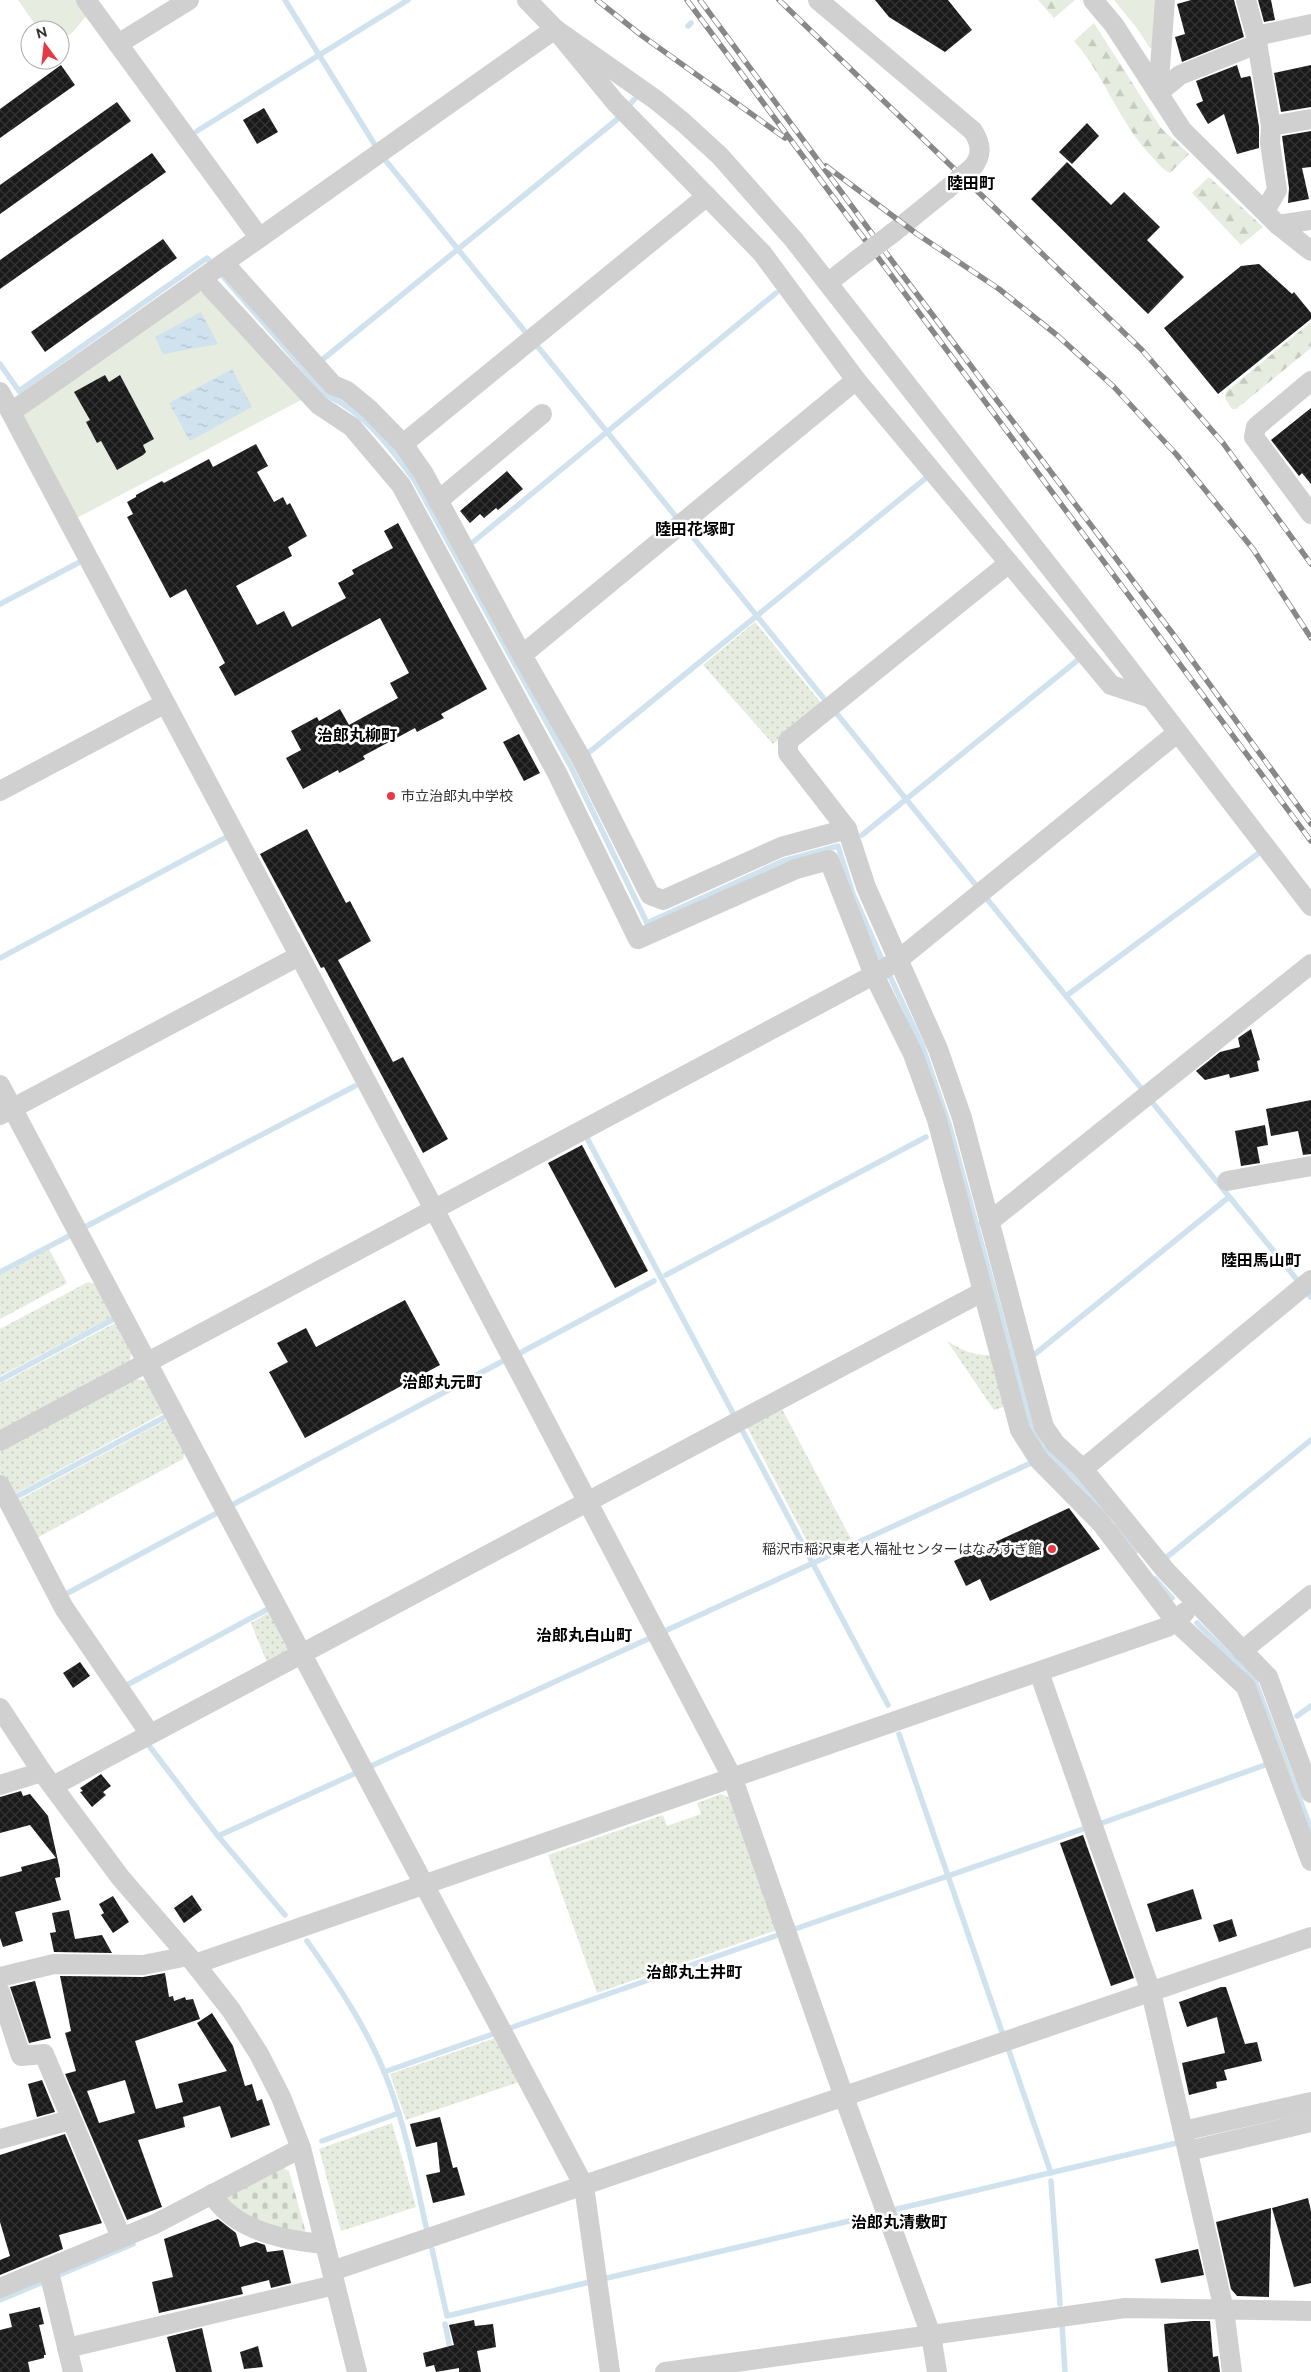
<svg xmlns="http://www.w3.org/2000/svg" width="1311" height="2372" font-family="Raleway,'Noto Sans JP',sans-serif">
	<defs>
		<pattern id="grass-dots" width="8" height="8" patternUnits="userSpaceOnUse" patternTransform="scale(1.25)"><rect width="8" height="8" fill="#e6ecdf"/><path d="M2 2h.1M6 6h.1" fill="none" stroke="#c6cbc0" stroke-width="1.8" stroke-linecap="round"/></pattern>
		<pattern id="forest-firs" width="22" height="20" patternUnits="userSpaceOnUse" patternTransform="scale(1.25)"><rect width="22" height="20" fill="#e6ecdf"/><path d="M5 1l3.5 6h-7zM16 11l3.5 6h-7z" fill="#c6cbc0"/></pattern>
		<pattern id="cemetery-stones" width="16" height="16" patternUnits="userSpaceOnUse" patternTransform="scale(1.25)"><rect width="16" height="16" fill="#e6ecdf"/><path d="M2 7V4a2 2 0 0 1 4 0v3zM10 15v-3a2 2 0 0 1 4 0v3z" fill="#c6cbc0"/></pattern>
		<pattern id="water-ripples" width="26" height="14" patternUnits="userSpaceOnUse" patternTransform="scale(1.25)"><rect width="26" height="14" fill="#cfe2ee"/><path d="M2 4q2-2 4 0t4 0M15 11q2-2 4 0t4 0" fill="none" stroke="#b2c2cd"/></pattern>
		<pattern id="building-cross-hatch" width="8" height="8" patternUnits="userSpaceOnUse" patternTransform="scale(1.25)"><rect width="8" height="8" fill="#1a1a1a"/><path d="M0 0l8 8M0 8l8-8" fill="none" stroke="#333"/></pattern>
	</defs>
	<rect width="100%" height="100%" fill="#fff"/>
	<g fill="url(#grass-dots)">
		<polygon points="755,622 822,704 773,744 703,665"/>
		<polygon points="49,1249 67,1283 0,1319 0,1275"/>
		<polygon points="88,1282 97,1285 114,1316 0,1376 0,1329"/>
		<polygon points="117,1322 132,1350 130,1362 0,1430 0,1384"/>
		<path d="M947 1341C963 1351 974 1356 994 1355L1007 1406 994 1410Z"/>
		<polygon points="135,1379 151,1381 167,1411 11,1496 0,1474 0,1451"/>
		<polygon points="781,1407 851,1539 815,1556 746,1425"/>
		<polygon points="170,1418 186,1447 183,1459 35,1539 15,1502"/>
		<polygon points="273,1610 292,1646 288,1655 268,1665 251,1623"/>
		<polygon points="721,1794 732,1799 777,1930 597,1993 548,1855 663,1815 667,1826 701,1814 697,1803"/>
		<polygon points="498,2037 522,2081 406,2120 390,2074"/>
		<polygon points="392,2123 416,2207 341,2231 319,2149"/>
	</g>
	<g fill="url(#forest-firs)">
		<polygon points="1038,0 1075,0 1054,18"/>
		<path d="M1094 23 1161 128 1189 154 1170 173C1163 170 1158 163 1153 158 1119 123 1105 76 1074 41Z"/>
		<polygon points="1209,177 1263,227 1241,245 1192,193"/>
		<polygon points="1311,322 1311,348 1236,409 1232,409 1225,398 1226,392"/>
	</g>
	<polygon fill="url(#cemetery-stones)" points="279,2166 289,2171 306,2233 257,2225 224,2197"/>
	<g fill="#e6ecdf">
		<polygon points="18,0 79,0 89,13 71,34 60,39 60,30 39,30"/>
		<polygon points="1114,0 1156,0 1156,46 1150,48 1136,27"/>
		<polygon points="194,291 212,295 305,398 73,520 20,418"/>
	</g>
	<g fill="url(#water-ripples)">
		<polygon points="201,312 218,344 163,354 155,337"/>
		<polygon points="232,369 252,407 190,441 169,403"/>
	</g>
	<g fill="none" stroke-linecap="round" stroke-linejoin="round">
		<g stroke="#cfe2ee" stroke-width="5.5">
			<polyline points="285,0 375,145"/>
			<polyline points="688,26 691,23"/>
			<polyline points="631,103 638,95"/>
			<polyline points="197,131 408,0"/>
			<polyline points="386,161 527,334"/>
			<polyline points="538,347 677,518"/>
			<polyline points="322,360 620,117"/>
			<path d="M0 364 19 391 207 258 326 395C363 411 391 448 415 481L571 767 647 923 783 861 838 846 853 894 884 964"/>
			<polyline points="688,531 825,700"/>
			<polyline points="473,542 776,293"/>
			<polyline points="0,604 78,563"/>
			<polyline points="837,714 975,884"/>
			<polyline points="587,754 926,478"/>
			<polyline points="862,835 1079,659"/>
			<polyline points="987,899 1141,1088"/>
			<polyline points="0,958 225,838"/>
			<polyline points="888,972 922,1045 949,1124 1031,1426 1041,1446 1077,1480 1107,1513"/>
			<polyline points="1066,996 1259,853"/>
			<polyline points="1152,1102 1298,1281"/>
			<polyline points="588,1140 734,1415"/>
			<polyline points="85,1227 355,1086"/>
			<polyline points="0,1272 69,1236"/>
			<polyline points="666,1275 926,1137"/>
			<polyline points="1309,1295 1311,1297"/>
			<polyline points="520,1353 654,1281"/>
			<polyline points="1035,1354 1229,1197"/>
			<polyline points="0,1380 112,1320"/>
			<polyline points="742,1430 888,1705"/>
			<polyline points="16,1497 163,1418"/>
			<polyline points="232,1505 503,1361"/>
			<polyline points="1117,1526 1135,1552"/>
			<polyline points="1167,1557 1311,1440"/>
			<polyline points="1155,1579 1172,1598"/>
			<polyline points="64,1595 217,1513"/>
			<polyline points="1197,1623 1255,1681 1311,1829"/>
			<polyline points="665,1631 1031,1463"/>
			<polyline points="125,1686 268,1609"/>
			<polyline points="1297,1716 1311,1706"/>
			<polyline points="899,1734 1003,2035"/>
			<polyline points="150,1747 218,1836 285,1915"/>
			<polyline points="369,1767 650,1638"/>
			<polyline points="1102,1823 1265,1765"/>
			<polyline points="218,1836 356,1773"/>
			<polyline points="795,1929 1083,1829"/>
			<path d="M307 1941C339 1986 371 2034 390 2087 407 2133 416 2182 427 2231"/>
			<polyline points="510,2028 778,1935"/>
			<polyline points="1009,2051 1051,2173"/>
			<polyline points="384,2072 493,2034"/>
			<polyline points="322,2141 399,2113"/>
			<polyline points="1051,2181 1060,2304"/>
			<polyline points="897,2209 1177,2143"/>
			<polyline points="432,2249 447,2316 590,2282"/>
			<polyline points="59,2275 133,2244"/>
			<polyline points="607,2278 879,2214"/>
			<polyline points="0,2300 43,2282"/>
			<polyline points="445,2324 451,2353"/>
			<polyline points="1062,2324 1065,2372"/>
		</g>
	</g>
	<g fill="url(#building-cross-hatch)" fill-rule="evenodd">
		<polygon points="875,0 948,0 972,30 945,52 889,17"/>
		<polygon points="1191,0 1234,0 1244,37 1182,62 1175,37 1185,34 1177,4"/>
		<polygon points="1258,0 1271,0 1275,20 1264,22"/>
		<polygon points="61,65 75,85 0,138 0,109"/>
		<polygon points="1237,65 1241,78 1250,76 1251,78 1259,127 1259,148 1237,154 1224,114 1208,124 1196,104 1203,101 1196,81"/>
		<polygon points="1311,65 1311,107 1281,112 1274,73"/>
		<polygon points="117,102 131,121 0,214 0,185"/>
		<polygon points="264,108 278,132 257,144 243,120"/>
		<polygon points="1087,123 1099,136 1072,164 1059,152"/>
		<polygon points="1311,131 1311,167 1302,168 1309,199 1288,203 1289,188 1282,136"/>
		<polygon points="152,153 166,172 0,289 0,260"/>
		<polygon points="1067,162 1111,205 1124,192 1160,227 1147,240 1184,277 1148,314 1031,199"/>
		<polygon points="163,239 177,258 45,352 31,332"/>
		<polygon points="1259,264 1292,294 1294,292 1311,313 1311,319 1218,394 1164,328 1241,266"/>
		<polygon points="105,375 109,382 120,375 154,439 143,445 146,452 143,455 117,470 101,441 97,443 86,422 90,420 74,392"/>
		<polygon points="1311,408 1311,484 1302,473 1299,476 1271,440"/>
		<polygon points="256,444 268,466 257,472 274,502 283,497 287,505 290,503 307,536 288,547 292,556 236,586 257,625 284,611 292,627 346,598 338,583 354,574 352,570 393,548 384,531 398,523 487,689 441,714 444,718 417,732 415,728 363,756 365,759 339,773 338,770 303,789 286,758 301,750 291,731 317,717 319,721 340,709 349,725 398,698 390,683 409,673 380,618 235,696 219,667 225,663 186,589 170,598 127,517 133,514 127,502 136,497 136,495 162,481 164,483 209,459 213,467"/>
		<polygon points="507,471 523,489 498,510 496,508 484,518 480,514 470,523 460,511"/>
		<polygon points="519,734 540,773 524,781 503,742"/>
		<polygon points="307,829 346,903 350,901 371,941 338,960 393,1062 403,1057 448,1139 423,1153 324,967 321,968 260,854"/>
		<polygon points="1251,1029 1260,1060 1257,1061 1259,1071 1230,1078 1229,1074 1205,1080 1196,1071 1220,1052 1240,1047 1238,1038"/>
		<polygon points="1311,1100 1311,1154 1303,1155 1298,1131 1271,1136 1266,1109"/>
		<polygon points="1265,1125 1268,1145 1257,1147 1260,1163 1241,1166 1235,1131"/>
		<polygon points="582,1145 648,1271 615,1288 548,1163"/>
		<polygon points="405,1300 440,1365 305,1438 269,1372 288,1362 277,1343 306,1328 316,1347"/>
		<polygon points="1069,1508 1100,1549 990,1601 980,1579 966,1586 954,1561"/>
		<polygon points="80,1662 90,1676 73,1688 63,1673"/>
		<polygon points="101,1774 111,1786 103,1792 106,1795 92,1807 80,1792 83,1791 80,1788"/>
		<polygon points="21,1791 23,1796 30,1794 48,1816 60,1870 60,1877 55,1878 61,1900 15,1912 23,1941 3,1947 0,1938 0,1877 22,1871 21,1867 56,1858 30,1825 0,1833 0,1797"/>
		<polygon points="1083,1835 1134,1978 1111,1986 1060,1843"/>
		<polygon points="1193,1889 1202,1919 1156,1932 1147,1904"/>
		<polygon points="192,1895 202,1910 184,1923 174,1908"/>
		<polygon points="113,1896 129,1922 113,1933 101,1915 104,1913 99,1904"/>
		<polygon points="69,1910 75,1939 102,1935 112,1953 54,1952 50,1933 56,1932 52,1913"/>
		<polygon points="1232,1919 1237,1936 1219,1942 1213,1925"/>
		<path d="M165 1973 169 1997 173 1996 174 2001 185 1997 186 2000 193 1999 200 2019 135 2041 156 2109 183 2102 178 2084 227 2071 197 2023 212 2013 233 2046 245 2086 252 2084 257 2101 262 2099 270 2125 231 2138 220 2106 183 2117 185 2127 138 2140 162 2207 127 2220 65 2074 76 2071 65 2033 71 2031 60 1976 143 1977ZM125 2080 135 2113 99 2123 87 2091Z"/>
		<polygon points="35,1981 51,2038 29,2043 10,1987"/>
		<polygon points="1221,1987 1226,1987 1245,2044 1257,2042 1262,2061 1224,2070 1227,2080 1216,2082 1217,2088 1189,2095 1182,2063 1225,2053 1217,2017 1187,2027 1179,2002"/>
		<polygon points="42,2080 55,2112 37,2117 28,2084"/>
		<polygon points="440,2117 453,2168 457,2167 465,2195 433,2203 426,2175 440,2172 437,2142 416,2147 410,2124"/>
		<polygon points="65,2134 102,2223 59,2235 63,2249 0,2275 0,2260 10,2256 0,2222 0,2155"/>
		<polygon points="1308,2198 1311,2211 1311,2283 1294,2287 1272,2208"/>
		<polygon points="1271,2208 1269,2297 1237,2296 1231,2289 1216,2222"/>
		<polygon points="218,2219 236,2233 240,2247 256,2242 265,2245 267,2252 283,2250 291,2283 271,2288 269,2280 241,2287 243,2294 159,2313 152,2282 173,2277 164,2239"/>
		<polygon points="1198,2249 1204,2275 1161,2283 1155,2259"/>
		<polygon points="40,2307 44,2324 39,2325 46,2355 44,2355 44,2358 28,2362 30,2372 0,2372 0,2330 12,2327 9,2314"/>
		<polygon points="474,2320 475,2326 493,2324 496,2347 477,2351 481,2372 459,2372 459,2368 436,2372 434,2365 426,2367 423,2353 454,2345 449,2325"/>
		<polygon points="1193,2321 1210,2321 1213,2357 1218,2356 1220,2372 1168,2372 1164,2324"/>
		<polygon points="202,2328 212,2372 176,2372 167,2337"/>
		<polygon points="258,2346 263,2367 244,2369 240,2352"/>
	</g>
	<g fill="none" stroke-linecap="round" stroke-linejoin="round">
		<g stroke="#d0d0d0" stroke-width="20">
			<polyline points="86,0 259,237"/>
			<polyline points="527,0 555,29 615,102 762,253 856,380 1111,685 1151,698"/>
			<path d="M818 0 973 131C981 144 983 155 972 168"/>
			<polyline points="1093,0 1114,25 1182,130 1278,225 1311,251"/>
			<polyline points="1246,0 1256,36 1271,126 1270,143 1277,190 1265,211"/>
			<polyline points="555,29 656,100 684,123 720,156 794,240 1120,657 1311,906"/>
			<polyline points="1256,36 1311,24"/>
			<polyline points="118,44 189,0"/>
			<polyline points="1158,93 1180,75 1257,44"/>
			<polyline points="1158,93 1165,0"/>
			<polyline points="1271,126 1311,119"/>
			<polyline points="1278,225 1311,220"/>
			<polyline points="894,232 946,190"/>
			<polyline points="224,263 333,385 347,391 369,409 403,444 424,474 522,655 581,758 650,895 663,900 781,847 847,829 866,887 938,1049 962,1118 1044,1427 1055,1443 1083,1469 1166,1571 1268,1677 1311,1793"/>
			<polyline points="203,279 319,405 352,427 401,485 557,773 638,939 796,869 829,860 874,975 913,1054 937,1120 1020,1430 1039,1460 1101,1523 1176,1622 1246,1687 1311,1861"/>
			<polyline points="829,282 857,260"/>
			<polyline points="1311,381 1256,427 1254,437 1311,514"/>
			<polyline points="0,392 434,1209 733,1779 844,2097 931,2335 937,2372"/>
			<path d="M11 412C193 286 373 157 555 29"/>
			<polyline points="403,444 707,196"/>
			<polyline points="439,500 542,414"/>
			<polyline points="522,655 856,380"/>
			<polyline points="0,791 164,704"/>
			<polyline points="847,829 788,753 788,741 1009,563"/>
			<polyline points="0,1085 584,2186 610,2372"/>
			<polyline points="0,1115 299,956"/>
			<polyline points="1227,1181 1311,1166"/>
			<polyline points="989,1222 1311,964"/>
			<polyline points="0,1441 879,972 897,961 1177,733"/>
			<polyline points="1083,1469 1311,1280"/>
			<polyline points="0,1485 64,1608 150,1734"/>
			<polyline points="1242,1651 1311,1595"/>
			<polyline points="1039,1672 1151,1992 1224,2310 1232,2372"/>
			<polyline points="0,1708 42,1772 120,1877 195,1964 231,2010 259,2054 281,2097 301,2148 357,2372"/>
			<polyline points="0,1785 42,1772"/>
			<polyline points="53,1786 982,1292"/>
			<polyline points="195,1964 1167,1627 1176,1622 1185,1612"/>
			<polyline points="0,1977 54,1964 143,1965 188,1956"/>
			<polyline points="0,1992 21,2056 44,2054 121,2237"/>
			<polyline points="1183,2131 1311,2102"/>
			<polyline points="0,2139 70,2120"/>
			<polyline points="1188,2151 1311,2122"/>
			<path d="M212 2194C234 2231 286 2241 325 2244"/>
			<polyline points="48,2268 73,2372"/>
			<polyline points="332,2271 1311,1937"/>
			<polyline points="0,2288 155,2224 301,2148"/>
			<polyline points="67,2348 335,2285"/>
			<polyline points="665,2372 1125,2308 1311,2311"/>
		</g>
		<g stroke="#888" stroke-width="5.5">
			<g id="rail">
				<polyline points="597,0 641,35 785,138"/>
				<polyline points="687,0 1311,841"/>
				<polyline points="700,0 898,269 1173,634 1311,824"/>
				<polyline points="779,0 1142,350 1223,443 1311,564"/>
				<polyline points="826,166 917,234 999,289 1058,336 1114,387 1176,454 1253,549 1311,638"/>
			</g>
		</g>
		<use href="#rail" stroke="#fff" stroke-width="4" stroke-dasharray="11" stroke-linecap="butt"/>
		<g stroke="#d0d0d0" stroke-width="20">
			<polyline points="946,190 972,168"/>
			<polyline points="857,260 894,232"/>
		</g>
	</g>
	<g fill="#e63946" stroke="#fff" stroke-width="2">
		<circle cx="391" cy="796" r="5"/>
		<circle cx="1052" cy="1549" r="5"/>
	</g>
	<g text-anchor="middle" stroke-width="5" stroke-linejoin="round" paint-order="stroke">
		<g font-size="14" fill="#333" stroke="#fff" text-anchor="start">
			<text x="401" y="801">市立治郎丸中学校</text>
			<text x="1042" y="1554" text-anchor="end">稲沢市稲沢東老人福祉センターはなみすぎ館</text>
		</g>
		<g font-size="16" font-weight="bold" fill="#000" stroke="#fff">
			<text x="971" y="189">陸田町</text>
			<text x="695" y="535">陸田花塚町</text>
			<text x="357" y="741">治郎丸柳町</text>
			<text x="1261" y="1266">陸田馬山町</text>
			<text x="442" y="1388">治郎丸元町</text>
			<text x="584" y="1641">治郎丸白山町</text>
			<text x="694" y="1978">治郎丸土井町</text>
			<text x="899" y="2228">治郎丸清敷町</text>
		</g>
	</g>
	<g transform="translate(45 45) rotate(345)"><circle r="24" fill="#ffffff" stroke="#adadad"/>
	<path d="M0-4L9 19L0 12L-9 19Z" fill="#e63946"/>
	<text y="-8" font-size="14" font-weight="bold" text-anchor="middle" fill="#333333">N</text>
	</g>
</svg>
